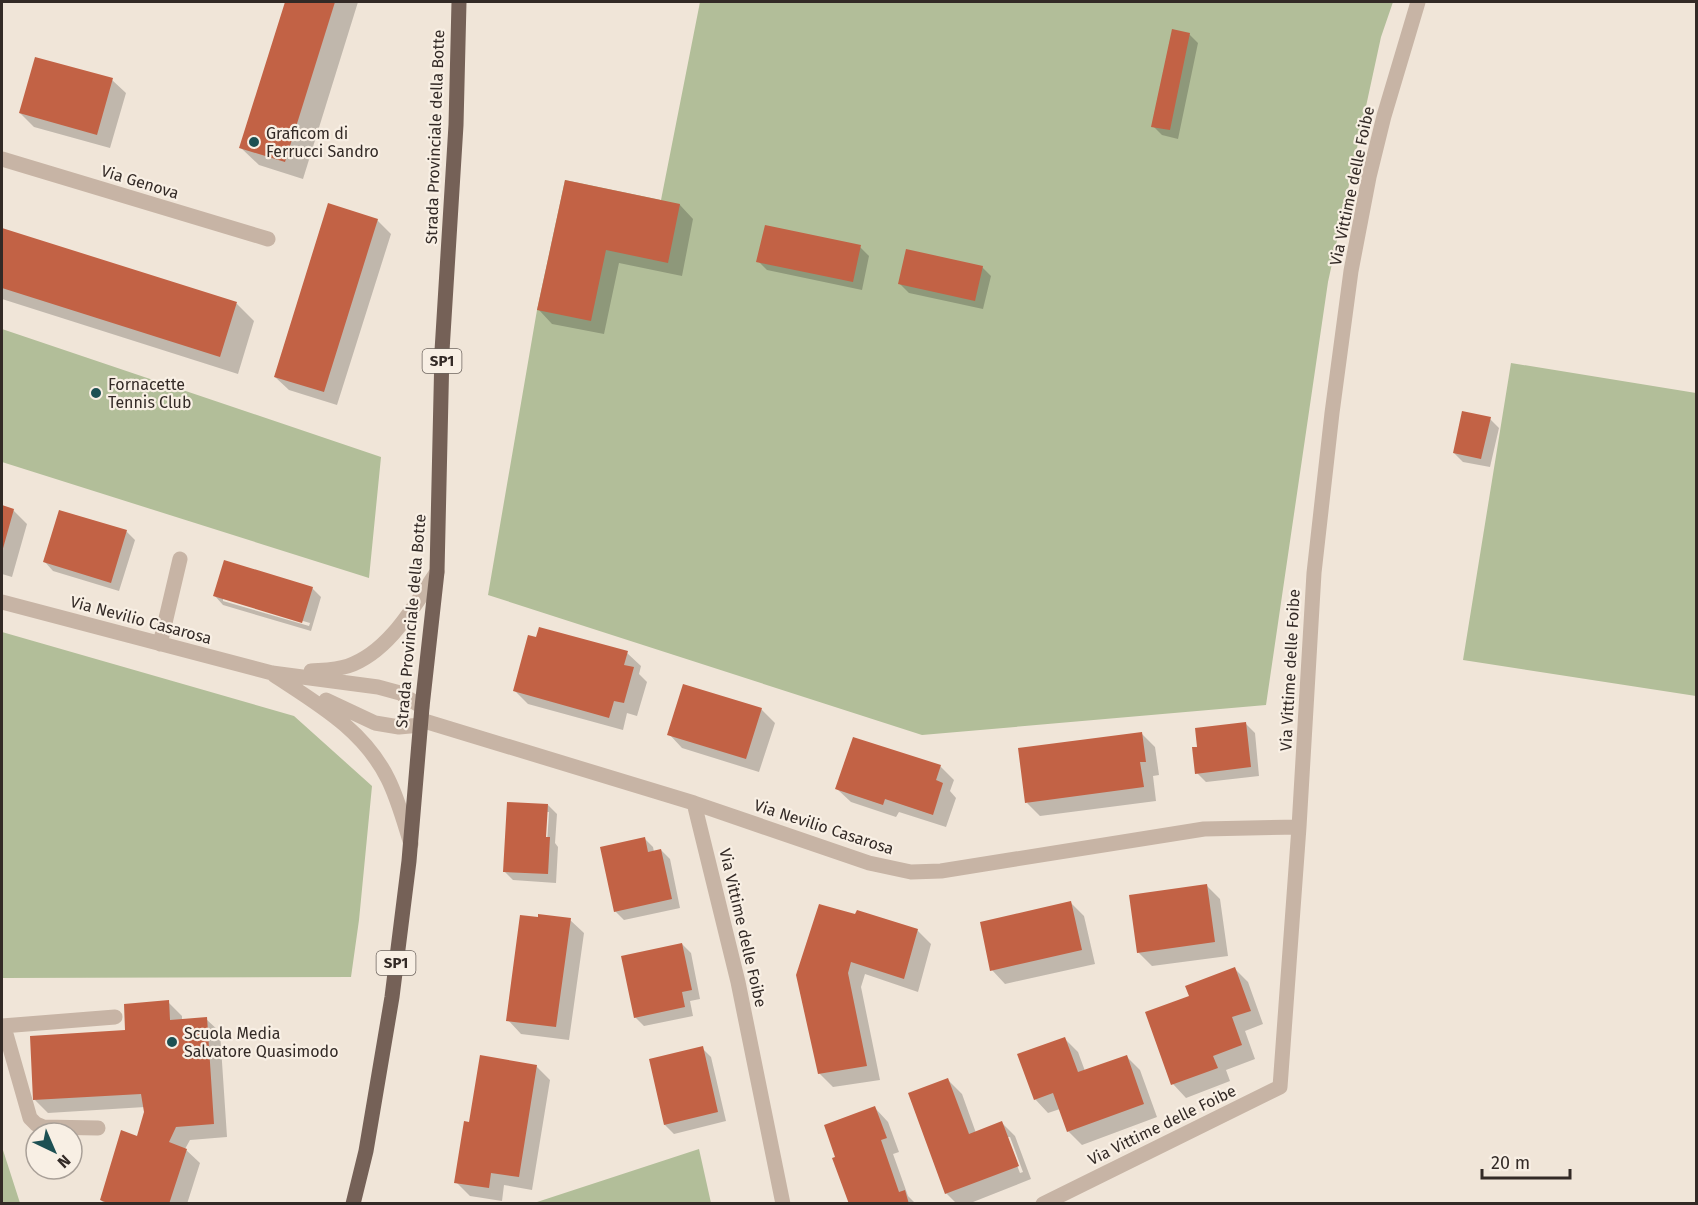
<svg xmlns="http://www.w3.org/2000/svg" width="1698" height="1205" viewBox="0 0 1698 1205" font-family="'Fira Sans',sans-serif">
<style>
.green{fill:#b2be99}
.shadow{fill:#0003;fill-rule:evenodd}
.building{fill:#c26245}
.lines{fill:none;stroke-linecap:round;stroke-linejoin:round}
.minor{stroke:#c7b4a5;stroke-width:15}
.major{stroke:#756157;stroke-width:15}
.poi-dot{fill:#1d5053;stroke:#f8efe4;stroke-width:2}
.labels{text-anchor:middle;dominant-baseline:central;stroke-width:4.5;stroke-linejoin:round;paint-order:stroke}
.shield{fill:#f8efe4;stroke:#6e655f;stroke-width:1.5}
.shield-label{font-size:15px;font-weight:bold;fill:#332a26}
.poi-label{font-size:16px;fill:#332a26;stroke:#f8efe4;text-anchor:start}
.street-label{font-size:16px;fill:#332a26;stroke:#f8efe4}
</style>
<rect width="100%" height="100%" fill="#f0e5d8"/>
<path class="green" d="M700 2H1393L1381 37 1328 282 1266 705 922 735 488 595 537 310 565 180 661 200Z
M2 329 381 457 369 578 2 462Z
M1511 363 1696 393V696L1463 660Z
M2 632 294 716 372 786 359 920 351 977 2 978Z
M2 1147 20 1203H2Z
M699 1149 711 1203H534Z"/>
<path class="shadow" d="M286 2H358L303 179 259 165 241 148Z
M1189 34 1198 43 1178 139 1162 135 1153 126Z
M112 80 126 93 110 148 34 127 20 113Z
M566 182 680 205 693 219 682 276 619 263 604 334 552 324 539 310Z
M377 220 391 234 337 405 289 390 275 377Z
M2 230 237 304 254 321 238 374 2 299Z
M860 247 869 256 862 290 767 270 758 261Z
M982 267 991 276 983 309 909 293 900 284Z
M1490 419 1499 428 1490 467 1463 462 1454 453Z
M2 507 13 510 27 524 12 577 2 574Z
M126 531 135 540 119 591 53 571 45 562Z
M312 588 321 597 311 631 223 605 215 596ZM223 598 310 623 309 626 223 601Z
M627 653 641 666 639 674 647 682 637 716 627 713 623 730 528 704 514 690Z
M761 709 775 723 759 772 682 748 669 734Z
M1246 724 1255 733 1259 776 1206 782 1197 773Z
M1142 734 1155 747 1159 775 1153 776 1156 801 1040 816 1027 803Z
M940 766 954 780 950 791 956 798 946 827 899 812 896 817 851 802 837 789Z
M548 805 557 814 555 843 558 847 556 883 513 880 504 871ZM546 812H549L547 844H544Z
M644 838 653 847 654 852 661 850 670 859 680 908 624 920 615 911Z
M1207 886 1220 899 1228 956 1152 966 1138 952Z
M1071 903 1084 916 1095 964 1005 984 992 970Z
M570 920 584 933 569 1040 521 1034 508 1020Z
M917 930 931 944 918 992 865 974 861 987 880 1080 833 1087 819 1073 798 975Z
M682 944 691 953 700 999 690 1001 693 1016 644 1026 635 1017Z
M1235 969 1248 982 1263 1024 1245 1031 1255 1059 1226 1070 1230 1081 1186 1098 1173 1084 1191 997Z
M168 1002 182 1016V1020L206 1019 220 1032 227 1137 190 1140 185 1149 200 1163 187 1204H105L101 1200 138 1138 146 1112 145 1107 48 1113 35 1100Z
M1065 1039 1078 1052 1085 1071 1126 1056 1140 1070 1157 1117 1082 1145 1068 1131 1060 1109 1048 1113 1035 1099Z
M702 1048 711 1057 726 1121 674 1134 665 1125 651 1060Z
M536 1066 550 1080 532 1190 504 1185 502 1201 470 1196 456 1182 470 1123Z
M948 1080 962 1094 976 1133 1002 1123 1015 1136 1031 1179 968 1204H957L946 1193ZM1006 1137H1010L1023 1172 1020 1173Z
M875 1108 888 1122 899 1152 893 1154 908 1196 916 1204H850Z"/>
<path class="building" d="M285 2H335L285 162 239 148Z
M1172 29 1190 33 1170 130 1151 127Z
M35 57 113 78 97 135 19 113Z
M565 180 680 204 668 263 606 250 591 321 537 310Z
M328 203 378 219 324 392 274 377Z
M765 225 861 245 853 282 756 262Z
M2 228 237 302 220 357 2 288Z
M906 249 983 266 975 301 898 284Z
M1462 411 1491 417 1481 459 1453 453Z
M2 505 14 509 2 552Z
M59 510 127 530 111 583 43 562Z
M224 560 313 587 302 623 213 596Z
M539 627 628 651 624 665 634 667 624 703 614 701 609 718 513 691 528 635 536 637Z
M683 684 762 708 746 759 667 735Z
M1246 722 1251 767 1195 774 1192 747H1197L1195 728Z
M1142 732 1146 762H1140L1144 787 1025 803 1018 748Z
M853 737 941 765 936 780 943 783 933 815 885 799 883 805 835 789Z
M507 802 548 804 546 837H550L548 874 503 872Z
M645 837 648 852 661 849 672 899 614 912 600 847Z
M1207 884 1215 942 1137 953 1129 895Z
M1071 901 1082 950 990 971 980 922Z
M819 904 855 914 857 910 918 929 904 979 851 962 848 973 867 1066 818 1074 796 975Z
M538 914 571 918 556 1027 506 1021 520 915 538 917Z
M682 943 692 990 682 992 685 1007 634 1018 621 956Z
M1235 967 1251 1011 1232 1017 1242 1045 1213 1056 1218 1068 1171 1085 1145 1012 1189 996 1185 986Z
M169 1000 170 1020 207 1017 214 1124 176 1127 169 1142 187 1149 169 1204H110L100 1200 121 1130 137 1136 144 1112 141 1094 33 1100 30 1036 125 1030 124 1004Z
M1065 1037 1078 1072 1127 1055 1144 1104 1067 1132 1053 1093 1034 1100 1017 1054Z
M703 1046 718 1112 664 1125 649 1059Z
M480 1055 537 1065 519 1177 491 1173 489 1188 454 1183 464 1121 469 1122Z
M948 1078 969 1134 1002 1121 1019 1166 945 1194 908 1093Z
M875 1106 887 1138 881 1140 899 1192 905 1190 909 1204H849L832 1158 835 1157 824 1125Z"/>
<g class="lines">
<path class="minor" d="M2 159 268 239
M2 602 272 673 378 687 400 693 422 707
M160 644 180 559
M311 671C323 670 336 670 348 666 389 652 414 606 437 572
M274 675C318 704 364 730 388 779 398 799 404 822 411 844
M326 700 375 723 399 727 421 725
M421 720 694 803 869 863 911 872 941 871 1204 829 1299 827
M694 803 738 982 783 1204
M2 1026 115 1017
M4 1027 30 1118 36 1124 43 1127 98 1128
M1043 1204 1280 1087 1299 827 1314 573 1332 413 1351 271 1369 177 1384 116 1418 2"/>
<path class="major" d="M353 1204 366 1151 392 997 409 861 422 707 437 572 442 351 456 125 459 2"/>
</g>
<g class="poi-dot">
<circle cx="254" cy="142" r="6"/>
<circle cx="96" cy="393" r="6"/>
<circle cx="172" cy="1042" r="6"/>
</g>
<g class="labels">
<g class="shield">
<rect x="422.5" y="349" width="39" height="24" rx="4.5"/>
<rect x="376.5" y="951" width="39" height="24" rx="4.5"/>
</g>
<g class="shield-label">
<text x="442" y="361">SP1</text>
<text x="396" y="963">SP1</text>
</g>
<g class="poi-label">
<text x="266" y="133">Graficom di<tspan x="266" dy="18">Ferrucci Sandro</tspan></text>
<text x="108" y="384">Fornacette<tspan x="108" dy="18">Tennis Club</tspan></text>
<text x="184" y="1033">Scuola Media<tspan x="184" dy="18">Salvatore Quasimodo</tspan></text>
</g>
<g class="street-label">
<text transform="translate(435 137) rotate(-88)">Strada Provinciale della Botte</text>
<text transform="translate(140 182) rotate(17)">Via Genova</text>
<text transform="translate(1352 186) rotate(-78)">Via Vittime delle Foibe</text>
<text transform="translate(141 620) rotate(15)">Via Nevilio Casarosa</text>
<text transform="translate(411 621) rotate(-85)">Strada Provinciale della Botte</text>
<text transform="translate(1290 670) rotate(-87)">Via Vittime delle Foibe</text>
<text transform="translate(824 827) rotate(18)">Via Nevilio Casarosa</text>
<text transform="translate(743 928) rotate(77)">Via Vittime delle Foibe</text>
<text transform="translate(1162 1125) rotate(-26)">Via Vittime delle Foibe</text>
</g>
</g>
<rect width="1698" height="1205" fill="none" stroke="#332a26" stroke-width="6"/>
<g transform="translate(54 1151) rotate(136)"><circle r="28" fill="#f8efe4" stroke="#a9a098" stroke-width="1.5"/>
<path d="M0-4.5L10 22L0 15L-10 22Z" fill="#1d5053"/>
<text y="-9" font-size="16" font-weight="bold" text-anchor="middle" fill="#332a26">N</text>
</g>
<path d="M1482 1169v9h88v-9" fill="none" stroke="#332a26" stroke-width="3"/>
<text x="1491" y="1169" font-size="18" fill="#332a26" stroke="#f8efe4" stroke-width="4.5" paint-order="stroke">20 m</text>
</svg>
